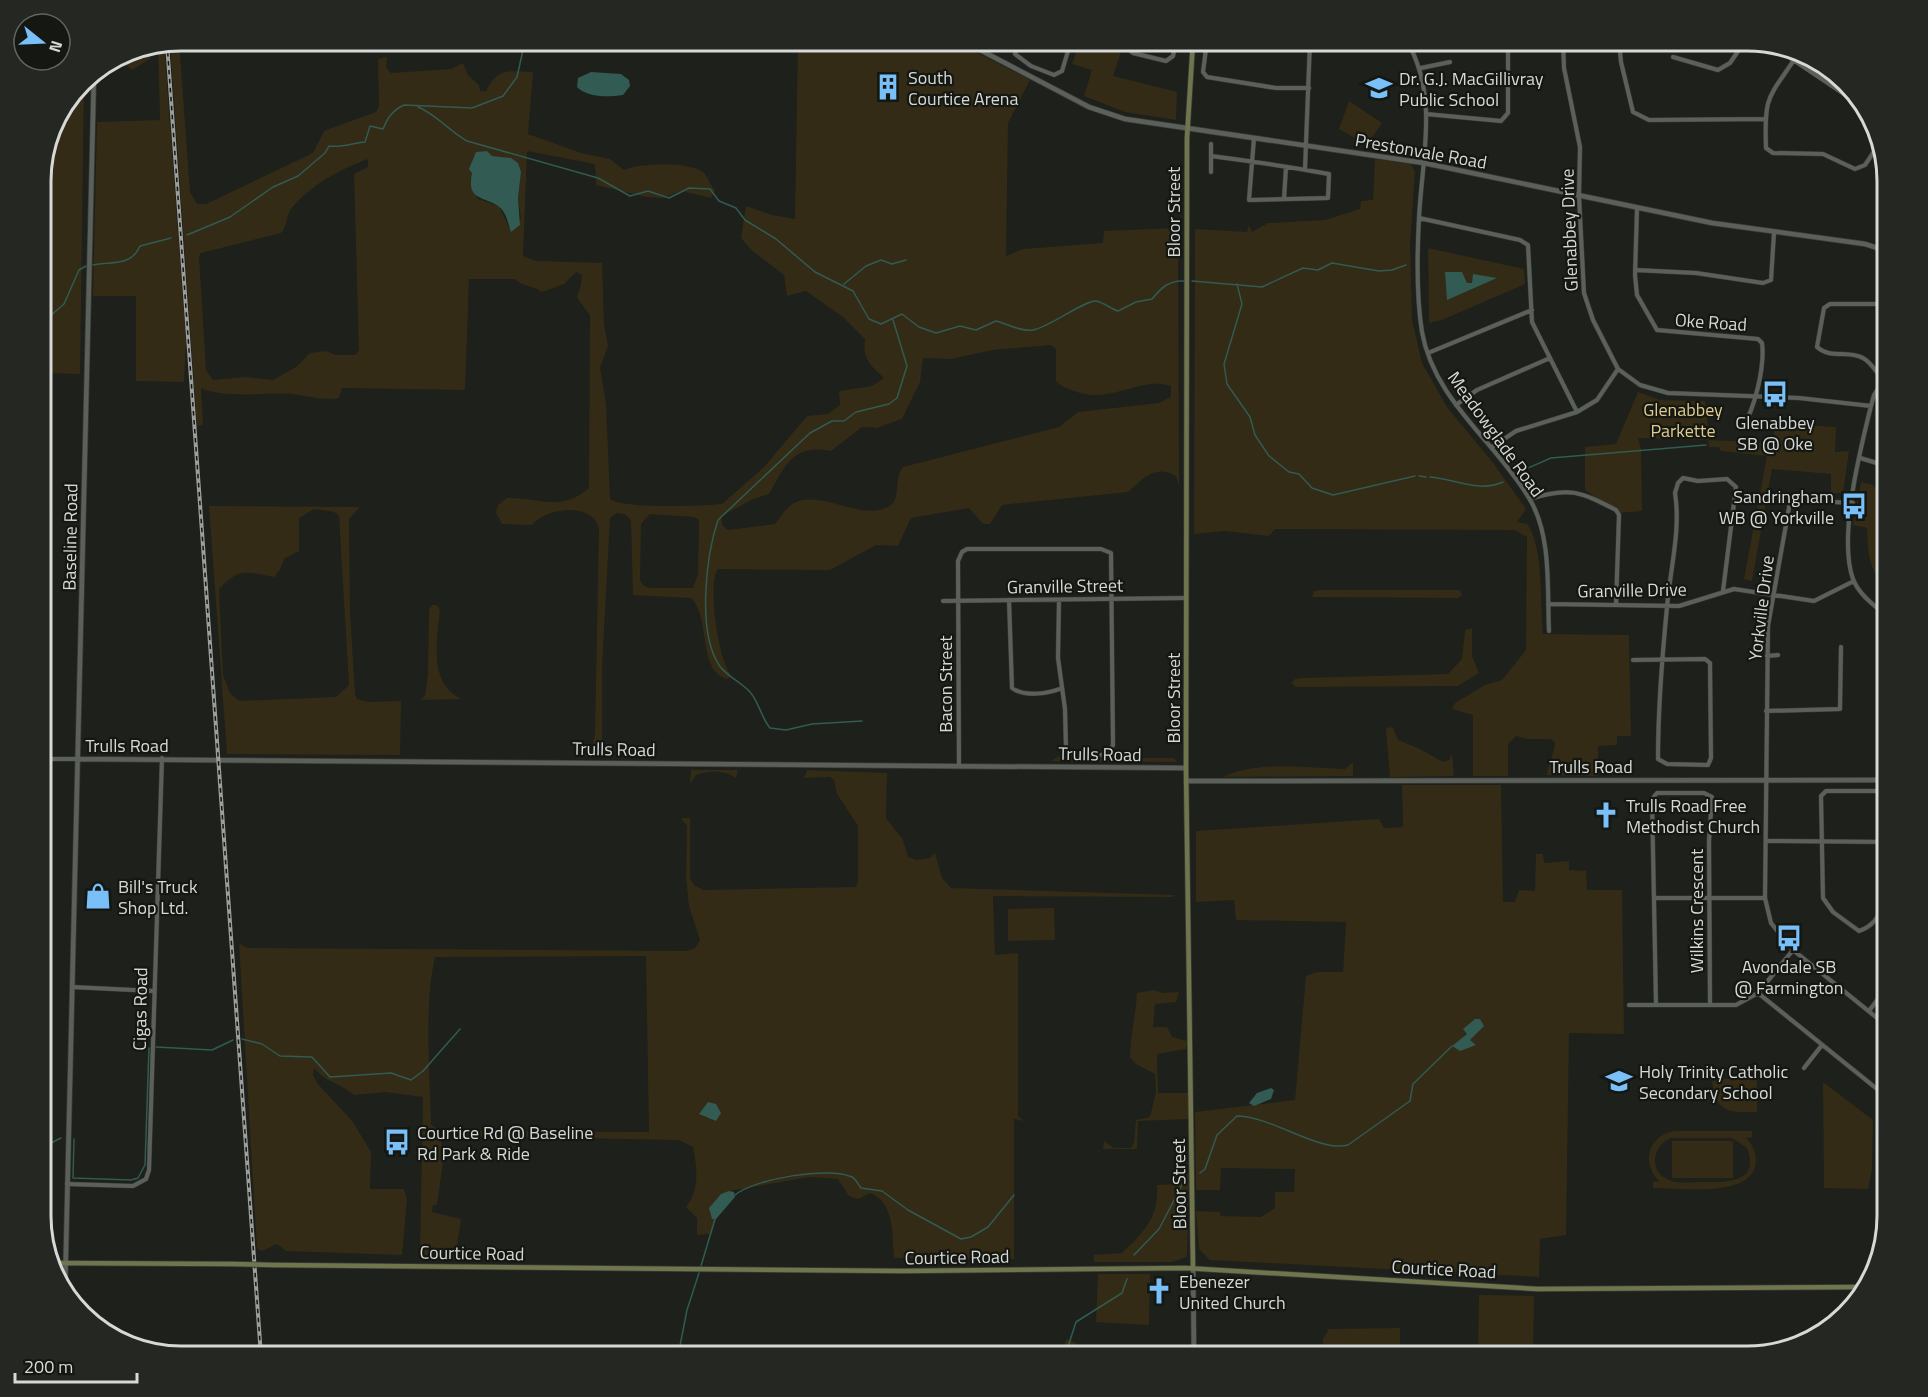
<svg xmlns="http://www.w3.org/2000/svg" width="1928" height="1397" viewBox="0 0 1928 1397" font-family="'Titillium Web',sans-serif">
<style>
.green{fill:#332b15;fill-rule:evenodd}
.water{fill:#315b53}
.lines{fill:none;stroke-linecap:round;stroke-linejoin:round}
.stream{stroke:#315b53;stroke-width:1.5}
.minor-casing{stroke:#393c38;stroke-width:5}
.tertiary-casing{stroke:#393c38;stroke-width:6}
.secondary-casing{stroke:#393c38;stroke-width:6}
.minor{stroke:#5c605a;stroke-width:4}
.tertiary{stroke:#5c605a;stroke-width:4.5}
.secondary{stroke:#70754e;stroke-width:4.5}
.rail-casing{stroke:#9c9e9b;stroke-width:4}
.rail{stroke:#141712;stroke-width:1.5;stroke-dasharray:4.5;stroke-linecap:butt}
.secondary-bridge-casing{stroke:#393c38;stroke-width:6;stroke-linecap:butt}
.secondary-bridge{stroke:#70754e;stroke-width:4.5}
.labels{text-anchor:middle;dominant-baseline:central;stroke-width:4.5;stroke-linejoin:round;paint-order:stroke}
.poi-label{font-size:18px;fill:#d7d9d6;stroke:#141712;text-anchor:start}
.street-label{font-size:18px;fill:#d7d9d6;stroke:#141712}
.park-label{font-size:18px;fill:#e0cc91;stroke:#141712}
.rim{fill:none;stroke:#d7d9d6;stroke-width:3}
</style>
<rect width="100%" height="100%" fill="#1d201b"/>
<path class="green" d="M179 41 190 192 197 204H206L313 153 324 131 376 112 379 106 378 59 387 57 386 67 391 73 451 69 463 63 468 75 479 85 480 91H486C499 66 508 72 533 72L528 134 581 153 610 159 624 170C640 163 690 161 704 173 708 177 710 185 715 190L711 198 681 191 662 198 646 197 596 185 595 164 527 151 523 256 536 261 602 263 604 324 608 346 600 368 606 404 610 499C623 509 702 506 722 504L764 467 807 416 828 414 840 405 839 391 872 386 884 378C871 366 862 359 865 339L843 317 806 291 787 296 784 275 751 250 741 238 746 206 772 215 795 219 798 41H954L1030 80 1008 123 1006 256 1023 249 1103 243 1104 231 1178 228 1179 487 1176 476C1155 464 1143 479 1128 492L1002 505 990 524H983L969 508 911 518 898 546 876 545 830 570 718 569C707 582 718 660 731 675L728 679C697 673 711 616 691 598L633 595 631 520 625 514 617 513 610 518 602 668V747L606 755 612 757 583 756 592 749 595 734 599 528C592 502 547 507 532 525L502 524 496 513 498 505 507 498C539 497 560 513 589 488L590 315C569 287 580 304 582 275L576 272 564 284 542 292C533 285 523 287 515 279H469L465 390 342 388 339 398C323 401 309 396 293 394 266 392 225 399 201 388L203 425 197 426 170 43ZM368 159V167L354 174 359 350 355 355H336L326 351 310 353 296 367 273 380 245 377 213 380 206 370 199 256 201 253 281 233C288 226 285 216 292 208 312 184 339 170 368 159ZM472 173H521L518 198 521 218 511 231 499 206 478 199 470 181ZM1051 345 1056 349V381C1062 388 1069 389 1077 392 1112 404 1140 376 1171 386V397L1159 403 1078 412 1059 427 903 467C893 481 901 497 891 505 864 524 823 489 794 503 786 507 780 518 775 524L728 530 722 525V516L753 499 769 494C785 466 793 443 831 451L862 427 877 428 902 419 920 382 923 358 951 359 993 350ZM650 514 694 517 699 520 698 574 693 588H650L644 586 640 580 641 524Z
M1080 41 1118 47 1120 55 1113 76 1177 92 1176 120 1125 112 1084 96 1092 70 1072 64Z
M164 44 186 341 184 382 136 381V296H93L97 122 160 120 158 45Z
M154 46 150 59 132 70 125 64 102 67 127 51Z
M84 81 80 374 41 373V205L55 119Z
M1349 101 1382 123 1367 145 1339 129Z
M1375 159 1411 164 1415 172 1410 243 1412 320 1422 363 1447 407 1494 464 1526 509 1517 522 1527 524C1544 545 1540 607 1543 634L1629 635 1631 736H1617V745L1598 746V776L1547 775C1548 763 1554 755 1555 743L1551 739H1528L1516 736 1508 744V776H1473V715L1452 709 1455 703 1485 685 1502 680 1526 650 1527 537 1514 530 1275 529 1269 536 1225 531 1194 534 1195 229 1247 232 1249 225 1252 232 1268 223 1325 220 1360 209 1361 201 1373 200Z
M1428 248 1524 269 1525 284 1442 320 1429 323Z
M1638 392 1660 400 1705 401 1709 440 1773 443 1775 423 1836 427 1835 452 1849 451 1843 493H1831V474L1772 469 1752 581 1744 579 1767 456 1721 451 1719 447H1709L1708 440 1638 438 1641 449 1642 511 1619 513 1585 490V447L1616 444Z
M1861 482 1873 485 1887 503V587C1868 572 1868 551 1867 528L1853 525Z
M209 506 360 507 349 519 350 612 355 694 357 699 368 702 401 701 400 755 227 754ZM314 509 334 512 339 516 349 685 336 697 239 701 230 693 223 675 219 589C239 567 247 572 274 577L280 570 284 559 299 551V518Z
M1320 590H1460L1462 595 1458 598 1312 597 1314 591Z
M432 605H437L440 610C437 641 428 684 462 699L420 700 425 696 428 674 429 610Z
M1472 628V656L1479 673 1458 686 1296 687 1291 683 1295 679 1302 678 1448 674 1462 659 1465 630Z
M1389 727 1393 728 1398 740 1418 748 1443 762 1449 760 1452 754 1454 776 1390 777 1386 729Z
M1064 753 1078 758H1174L1177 762 1051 761Z
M1353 762V776L1223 777C1257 760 1307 768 1345 769Z
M691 770H738L736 778C723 770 710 770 696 775L690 784Z
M807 770 887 773 886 818 903 840 908 857 916 860 930 858 935 853 942 878 951 888 1176 895 1172 897 993 896 995 955 1018 953V1116L1024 1121 1014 1119V1259L894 1258C892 1234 895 1203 870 1193L858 1199 849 1196 838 1179 810 1177 729 1191 712 1219H716L711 1234 697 1235V1218L686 1207C700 1190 697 1167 693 1147L679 1140 466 1136 467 1131 649 1132 646 956 435 957C424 1003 430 1076 431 1125L438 1129 444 1155 437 1205H433L432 1212 461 1219 455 1260 427 1258 420 1253 423 1097 385 1092 354 1095C339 1082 326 1083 314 1068L313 1075 317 1083 353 1122 371 1152 370 1189H404L407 1200 402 1255 286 1251 277 1244 262 1251 257 1249 239 943 247 948 687 951 695 948 700 940 689 906 686 878 687 826 681 818H690V879L695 886 704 890 856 887 858 881V826L837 794 834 780 830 777 804 778Z
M1402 785H1501L1503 902H1515L1519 890 1535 891 1536 854H1543L1544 863 1569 861V870L1586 871 1587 890H1622L1624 1034 1569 1033 1566 1235 1540 1239 1539 1277 1210 1260 1199 1249 1196 1211 1220 1212V1216L1261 1217 1275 1208V1192H1294L1295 1169 1221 1168 1220 1190H1196L1195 1112 1295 1100 1306 976 1317 972H1343L1346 922 1236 920 1234 900 1196 902V831L1379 819 1384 828 1403 827Z
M1054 908 1055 940 1008 941V909Z
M1154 990 1163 993 1179 992 1176 1002 1155 1004 1153 1027H1167L1172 1037 1187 1041 1186 1049 1157 1054 1158 1093H1188V1119L1138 1121 1137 1149H1103L1104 1141 1114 1148H1131L1134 1143 1136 1120 1150 1117 1156 1091 1155 1074 1136 1064 1130 1057C1130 1036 1136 1015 1137 993Z
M1755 1075 1757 1077V1112C1729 1113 1716 1113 1712 1081Z
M1823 1082 1873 1120 1872 1169 1868 1189 1824 1188Z
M1752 1131V1137L1746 1138C1754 1146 1758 1156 1755 1167 1746 1198 1679 1188 1653 1188V1182L1659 1181C1641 1163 1648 1136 1674 1131ZM1671 1138H1732L1747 1148C1761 1184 1724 1182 1701 1182 1691 1182 1678 1184 1669 1180 1647 1171 1653 1145 1671 1138Z
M1672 1141H1733V1178H1672Z
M1189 1173 1187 1257 1172 1262H1094V1255L1122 1253C1145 1231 1159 1217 1157 1185L1174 1184Z
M1098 1274H1150L1149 1325 1096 1322Z
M1479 1295 1534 1296 1533 1356H1478Z
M1400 1328V1356H1322L1323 1339 1329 1329Z
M1067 1339 1076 1343 1077 1356H1058Z"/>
<path class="water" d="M591 72 621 74 629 80 630 86 623 95C608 97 588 98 577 87L578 78Z
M487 151 492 156 511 158 518 163 521 172 518 198 520 225 511 232C508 223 506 211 498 206 484 196 466 201 472 173L469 169 476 152Z
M1445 272H1462L1467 283H1472L1473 274 1497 278 1447 300Z
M1475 1019H1480L1484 1026 1470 1040 1476 1045 1460 1051 1452 1046 1467 1034 1463 1029Z
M1271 1088 1274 1090 1271 1099 1254 1106 1249 1103 1257 1093Z
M708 1102 716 1104 721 1113 716 1121 699 1114Z
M729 1191 734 1192 735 1197 716 1219H712L709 1208 721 1194Z"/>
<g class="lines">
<path class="stream" d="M418 107C436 114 449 131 467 141L598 178 630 196 648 191 669 198 689 188 710 189 719 201 736 208 745 220 776 239 815 272 853 291 869 319 881 324 902 314 919 327 936 333 960 326 976 330 996 321C1007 324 1021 332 1033 330 1048 328 1085 300 1096 301 1103 302 1111 309 1118 311L1136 302 1152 299C1161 288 1169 280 1184 281
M187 235 230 217 273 187 298 176 325 153 329 146C342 148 352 143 365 142L370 126 383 129C388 117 392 111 404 105L472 108 503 96 517 77 525 41
M93 265C112 261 131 267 140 246L171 238
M1192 281 1262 287 1303 268 1318 270 1332 263 1379 271 1392 270 1406 265
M844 284 866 266 881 260 892 264 906 260
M1237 284 1242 304 1224 364 1227 384 1250 417 1255 435 1269 456 1289 472 1299 474 1312 488 1333 495 1415 476
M41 324 64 304 79 270 86 266
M1521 471 1551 458 1706 445
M1419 476 1426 477
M1430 477C1455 479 1479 493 1503 482
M862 721 812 724 786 730 770 728C761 717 759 702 750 692 741 682 726 676 719 665 697 631 706 556 718 520L810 433 832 421H844L856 412 889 404 897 398 907 366 893 320
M242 1039 262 1044 280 1056 312 1057 330 1077 391 1073 411 1080 423 1071 460 1029
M156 1047 212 1050 233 1040
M74 1139 73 1178 131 1180 138 1178 145 1165 149 1048
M41 1160 51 1143 61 1138
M1200 1173 1205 1169 1217 1135 1237 1116C1271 1116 1320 1153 1348 1145L1410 1101 1413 1084 1452 1046
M735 1195C754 1179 829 1166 852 1177 856 1179 858 1184 861 1188L882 1191 908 1210 961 1239 971 1237 988 1227 1014 1195
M1134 1255 1159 1229 1183 1183
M701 1266 715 1219
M678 1356 687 1310 699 1273
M1065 1356 1076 1322 1122 1293 1127 1279"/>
<g class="minor-casing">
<path id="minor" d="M1018 41 1015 54 1031 66 1054 75 1062 71 1071 41
M1126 41V47L1133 53 1166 61 1173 56 1176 41
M1207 41 1203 72 1207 77 1276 88H1309
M1407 41C1439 97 1422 157 1419 218 1417 255 1416 295 1422 332 1434 400 1495 441 1529 498 1552 535 1547 590 1549 631
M1563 41 1564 68 1580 147 1579 196 1584 293 1593 320 1618 369 1640 385 1668 393 1799 398 1871 406
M1619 41 1621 62 1633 112 1649 120 1765 119
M1780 51 1865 108
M1673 57 1718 70 1730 63 1745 41
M1796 57C1768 99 1764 95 1766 148L1773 153 1823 154 1855 169 1865 165 1879 144
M1421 68 1450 62
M1426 114 1501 121 1508 113V41
M1211 144V172
M1211 156C1250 161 1290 167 1329 174L1328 198 1249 200 1254 138
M1305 169 1310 41
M1284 199 1286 167
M1637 209 1635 275 1637 295 1657 330 1758 339 1762 343C1765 366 1755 409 1742 428
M1419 218 1520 240 1528 245 1532 322 1577 412
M1635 270 1696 273 1763 283 1771 280 1774 233
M1428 353 1532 310
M1887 376 1874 395 1871 406C1860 450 1838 538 1853 579 1859 595 1875 606 1887 616
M1883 380C1877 373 1871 362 1863 358 1848 350 1830 359 1817 347L1824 308 1830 304H1887
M1456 405 1477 390 1550 358
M1492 447 1516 431 1577 412 1597 400 1618 369
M1860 458 1887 466
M1530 499C1569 486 1581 492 1616 510L1619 515 1616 605
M1853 503 1795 500 1790 502 1768 626 1765 898 1771 923 1793 950 1887 1026
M1009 600 1012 688C1024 697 1048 694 1062 688
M943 601 1186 598
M1548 604 1679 606 1734 589 1814 601 1854 581
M1767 656 1778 655
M1633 660 1705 659 1710 663 1711 758 1708 765 1667 764 1658 759C1658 708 1662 658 1667 607 1670 570 1681 530 1675 493L1678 483 1683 478 1698 481 1727 479 1736 487 1723 591
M1766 711 1840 709 1841 647
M41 759H78
M959 766 958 561 962 552 967 549H1101L1111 553 1113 745 1110 751C1101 758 1074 758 1066 749L1065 709 1058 658 1059 600
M1766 841 1887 842
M1883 842C1884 871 1895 919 1859 931L1833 912 1823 898 1821 796 1826 791H1887
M1654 898H1765
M72 987 154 991
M1758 993 1887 1097
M1656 1004 1652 799 1657 793H1704L1712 797 1709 841 1710 1005
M1629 1005H1736L1758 993 1793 950
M1869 1011 1887 987
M1804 1068 1822 1045
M67 1184 133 1186 146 1179 149 1170 162 758"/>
</g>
<g class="tertiary-casing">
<path id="tertiary" d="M963 41 1089 107 1125 119 1424 163 1712 223 1865 244 1887 251
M78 759 1186 768
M1186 781 1887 780
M1193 1268 1194 1356
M65 1291 94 72"/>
</g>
<g class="secondary-casing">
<path id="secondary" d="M1193 41 1187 138 1186 768 1193 1268
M51 1263 232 1264
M274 1265 903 1271 1185 1268 1538 1289 1864 1287"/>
</g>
<use href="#minor" class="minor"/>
<use href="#tertiary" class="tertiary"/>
<use href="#secondary" class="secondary"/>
<g class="rail-casing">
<path id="rail" d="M167 43 261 1356"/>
</g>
<use href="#rail" class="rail"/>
<g class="secondary-bridge-casing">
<path id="secondary-bridge" d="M232 1264 274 1265"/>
</g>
<use href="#secondary-bridge" class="secondary-bridge"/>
</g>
<defs>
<g id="building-bare" transform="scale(2.07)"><path d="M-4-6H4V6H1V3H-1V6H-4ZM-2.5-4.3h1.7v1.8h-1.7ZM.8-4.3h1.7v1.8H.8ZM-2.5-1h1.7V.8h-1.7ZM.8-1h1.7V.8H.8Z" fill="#79bff8" stroke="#141712" stroke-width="2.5" paint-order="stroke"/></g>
<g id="school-bare" transform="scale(2.07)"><path d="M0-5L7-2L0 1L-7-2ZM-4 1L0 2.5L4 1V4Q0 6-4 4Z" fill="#79bff8" stroke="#141712" stroke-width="2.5" paint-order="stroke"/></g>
<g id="bus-bare" transform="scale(2.07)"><path d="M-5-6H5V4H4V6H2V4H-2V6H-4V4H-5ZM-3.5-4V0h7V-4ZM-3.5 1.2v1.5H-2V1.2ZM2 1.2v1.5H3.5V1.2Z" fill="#79bff8" stroke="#141712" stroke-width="2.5" paint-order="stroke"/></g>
<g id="church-bare" transform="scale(2.07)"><path d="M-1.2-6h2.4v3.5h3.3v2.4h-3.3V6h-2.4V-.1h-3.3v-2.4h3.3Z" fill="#79bff8" stroke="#141712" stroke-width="2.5" paint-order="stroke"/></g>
<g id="shop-bare" transform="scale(2.07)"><path d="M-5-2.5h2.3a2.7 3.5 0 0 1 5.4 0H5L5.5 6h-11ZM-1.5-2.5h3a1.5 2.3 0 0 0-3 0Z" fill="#79bff8" stroke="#141712" stroke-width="2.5" paint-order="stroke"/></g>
</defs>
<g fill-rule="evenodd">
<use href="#building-bare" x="888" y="87"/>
<use href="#school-bare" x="1379" y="88"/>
<use href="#bus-bare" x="1775" y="394"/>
<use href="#bus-bare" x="1854" y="506"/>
<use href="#church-bare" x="1606" y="815"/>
<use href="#shop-bare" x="98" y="896"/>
<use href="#bus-bare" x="1789" y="938"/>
<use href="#school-bare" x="1619" y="1081"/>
<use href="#bus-bare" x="397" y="1142"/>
<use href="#church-bare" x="1159" y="1291"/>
</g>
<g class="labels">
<g class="poi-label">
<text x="908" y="77">South<tspan x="908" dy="21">Courtice Arena</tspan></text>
<text x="1399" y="78">Dr. G.J. MacGillivray<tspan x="1399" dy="21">Public School</tspan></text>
<text x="1775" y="422" text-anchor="middle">Glenabbey<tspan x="1775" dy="21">SB @ Oke</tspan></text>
<text x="1834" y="496" text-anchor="end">Sandringham<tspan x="1834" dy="21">WB @ Yorkville</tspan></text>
<text x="1626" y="805">Trulls Road Free<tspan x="1626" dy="21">Methodist Church</tspan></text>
<text x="118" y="886">Bill's Truck<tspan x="118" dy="21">Shop Ltd.</tspan></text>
<text x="1789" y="966" text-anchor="middle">Avondale SB<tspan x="1789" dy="21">@ Farmington</tspan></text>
<text x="1639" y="1071">Holy Trinity Catholic<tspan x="1639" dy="21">Secondary School</tspan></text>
<text x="417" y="1132">Courtice Rd @ Baseline<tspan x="417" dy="21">Rd Park &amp; Ride</tspan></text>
<text x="1179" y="1281">Ebenezer<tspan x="1179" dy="21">United Church</tspan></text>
</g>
<g class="street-label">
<text transform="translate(1421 151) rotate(10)">Prestonvale Road</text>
<text transform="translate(1173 212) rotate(-90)">Bloor Street</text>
<text transform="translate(1569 230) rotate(-92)">Glenabbey Drive</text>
<text transform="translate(1711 322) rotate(4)">Oke Road</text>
<text transform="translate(1496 434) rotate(54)">Meadowglade Road</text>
<text transform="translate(70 537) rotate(-89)">Baseline Road</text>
<text transform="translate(1065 586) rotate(-1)">Granville Street</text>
<text transform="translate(1632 590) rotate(-1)">Granville Drive</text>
<text transform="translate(1761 608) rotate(-83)">Yorkville Drive</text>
<text transform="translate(945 684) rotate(-90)">Bacon Street</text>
<text transform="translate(1173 698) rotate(-90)">Bloor Street</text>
<text x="127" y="745">Trulls Road</text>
<text transform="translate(614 749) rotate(1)">Trulls Road</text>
<text transform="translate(1100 754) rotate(1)">Trulls Road</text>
<text x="1591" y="766">Trulls Road</text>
<text transform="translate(1696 911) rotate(-90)">Wilkins Crescent</text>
<text transform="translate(140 1009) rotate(-89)">Cigas Road</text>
<text transform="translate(1179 1184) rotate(-91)">Bloor Street</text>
<text transform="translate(472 1253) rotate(1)">Courtice Road</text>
<text transform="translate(957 1257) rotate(-1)">Courtice Road</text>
<text transform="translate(1444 1269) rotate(3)">Courtice Road</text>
</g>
<g class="park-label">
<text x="1683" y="409">Glenabbey<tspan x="1683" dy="21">Parkette</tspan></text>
</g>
</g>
<path d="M0 0H1928V1397H0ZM181 51H1747A130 130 0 0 1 1877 181V1216A130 130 0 0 1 1747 1346H181A130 130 0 0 1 51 1216V181A130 130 0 0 1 181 51Z" fill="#242722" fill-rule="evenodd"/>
<path class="rim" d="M181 51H1747A130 130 0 0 1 1877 181V1216A130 130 0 0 1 1747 1346H181A130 130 0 0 1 51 1216V181A130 130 0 0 1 181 51Z"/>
<g transform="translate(42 42) rotate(108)"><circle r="28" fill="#141712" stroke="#626560" stroke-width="1.5"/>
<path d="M0-4.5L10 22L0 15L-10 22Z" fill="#79bff8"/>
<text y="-9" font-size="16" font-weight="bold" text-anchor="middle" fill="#d7d9d6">N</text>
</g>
<path d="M15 1373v9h122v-9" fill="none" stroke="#d7d9d6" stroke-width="3"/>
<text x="24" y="1373" font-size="18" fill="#d7d9d6" stroke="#141712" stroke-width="4.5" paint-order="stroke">200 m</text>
</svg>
